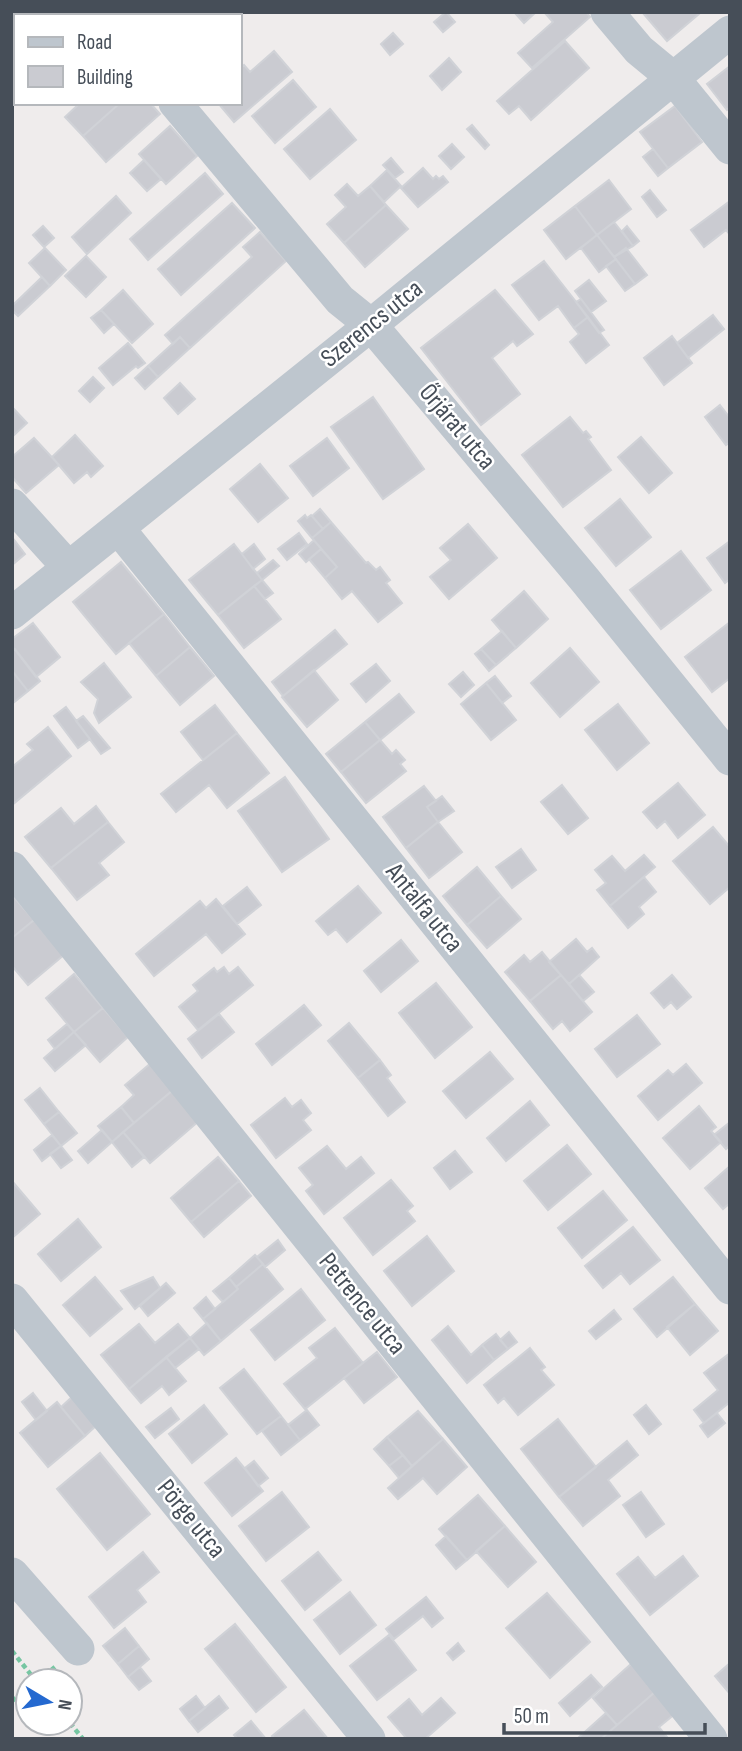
<svg xmlns="http://www.w3.org/2000/svg" width="742" height="1751" viewBox="0 0 742 1751" font-family="'Sofia Sans Condensed',sans-serif">
<style>
.building{fill:#cacbd1;stroke:#d0d2d7;stroke-width:2}
.lines{fill:none;stroke-linecap:round;stroke-linejoin:round}
.path{stroke:#76c6a2;stroke-width:4.5;stroke-dasharray:5 3.5;stroke-linecap:butt}
.minor{stroke:#bec6ce;stroke-width:33}
.labels{text-anchor:middle;dominant-baseline:central;stroke-width:5;stroke-linejoin:round;paint-order:stroke}
.street-label{font-size:26px;fill:#464e58;stroke:#fff}
</style>
<rect width="100%" height="100%" fill="#efecec"/>
<path class="building" d="M25 12H66L69 16H21Z
M120 12H173L169 16H123Z
M446 12 455 22 443 32 434 22Z
M514 12H536L524 23Z
M544 12H586L590 17 532 68 518 53 553 22Z
M642 12H698L699 14 667 41Z
M393 33 403 44 390 55 381 44Z
M16 34V71L12 74V37Z
M565 41 589 68 531 120 519 106 509 114 497 101Z
M274 51 292 72 234 122 218 103H240V69L244 65 250 72Z
M449 58 461 72 442 90 430 76Z
M730 66V107L727 110 707 84Z
M293 80 316 107 275 143 252 116Z
M80 103H120L83 136 65 117Z
M120 103H150L160 114 106 162 83 136Z
M675 106 702 142 668 168 640 132Z
M330 109 356 140 310 179 284 149Z
M472 125 489 145 485 149 467 129Z
M170 126 197 156 166 184 139 154Z
M452 144 464 157 451 169 439 156Z
M653 149 668 168 658 176 643 157Z
M391 158 403 172 395 178 383 165Z
M144 160 161 179 147 191 130 173Z
M423 168 433 179 436 176 439 179 443 176 448 182 418 207 401 188Z
M387 170 401 186 384 202 370 186Z
M205 173 223 194 148 260 130 239Z
M609 180 631 209 597 235 575 206Z
M347 184 358 196 370 186 386 205 344 243 327 224 346 207 335 195Z
M650 190 666 210 657 217 642 197Z
M116 196 131 213 87 254 72 237Z
M730 201V235L726 230 704 247 691 230Z
M232 203 255 228 181 295 158 269Z
M386 205 408 229 365 267 344 243Z
M575 206 597 235 566 259 544 230Z
M614 222 633 246 614 257 597 235Z
M43 226 54 238 44 247 33 235Z
M627 226 639 241 633 246 622 231Z
M260 232 286 261 190 348 180 337 173 344 165 335 252 257 243 247Z
M597 235 616 259 599 272 581 248Z
M45 248 66 270 50 286 29 263Z
M626 248 647 275 635 284 614 257Z
M86 256 106 277 86 297 65 276Z
M616 259 635 284 625 291 606 266Z
M544 261 588 317 574 328 558 306 539 320 512 285Z
M42 277 50 286 18 316 12 310V306Z
M589 280 606 301 591 312 575 291Z
M123 290 153 324 132 343 101 310Z
M495 290 533 334 517 346 513 341 492 358 520 394 481 425 421 348Z
M581 299 604 330 599 333 576 302Z
M101 310 114 324 104 333 91 318Z
M713 315 724 329 688 358 677 343Z
M588 317 609 345 586 363 570 342 579 334 574 328Z
M672 336 692 363 664 385 644 358Z
M180 337 190 348 158 377 148 366Z
M128 343 145 363 138 368 136 366 113 385 99 368Z
M148 366 158 377 145 389 135 378Z
M93 377 104 388 90 402 79 391Z
M180 383 195 399 178 414 164 398Z
M373 397 424 469 383 499 331 427Z
M720 405 730 418V442L726 445 705 417Z
M12 407 27 423 12 437Z
M570 417 583 433 586 431 591 437 588 439 611 470 563 507 522 455Z
M75 435 103 466 91 477 87 472 74 483 52 457Z
M641 437 672 473 649 493 618 457Z
M34 438 59 465 26 493 12 477V457Z
M327 438 349 468 313 496 290 466Z
M260 464 288 498 258 522 230 489Z
M620 499 651 537 616 566 585 528Z
M320 509 331 522 323 529 312 516Z
M305 515 307 518 311 515 323 529 312 538 298 521Z
M331 522 366 563 368 562 376 570 380 567 390 580 386 583 402 603 378 622 352 591 342 599 325 578 337 567 312 538Z
M468 524 497 558 449 599 430 577 451 560 440 548Z
M299 533 307 544 287 560 278 549Z
M12 537 25 554 12 565Z
M314 540 321 549 306 562 299 554Z
M730 541V579L725 583 707 558Z
M234 544 262 580 218 615 189 580Z
M254 544 265 559 253 569 242 554Z
M321 549 337 567 325 578 309 559Z
M681 551 711 590 661 629 630 590Z
M273 560 279 566 262 580 257 573Z
M121 562 164 614 116 654 73 602Z
M262 580 273 593 265 599 254 586Z
M254 586 281 619 244 648 218 615Z
M524 591 548 619 516 648 492 620Z
M164 614 190 647 156 676 129 643Z
M730 622V678L712 692 685 657Z
M33 623 60 657 36 677 12 646V639Z
M335 630 347 644 283 696 272 682Z
M502 631 516 648 496 665 481 649Z
M190 647 214 676 180 705 156 676Z
M570 648 599 682 560 717 531 683Z
M15 649 40 681 28 691 12 671V651Z
M481 649 496 665 489 671 475 654Z
M104 663 131 697 99 723 94 713 98 699 81 682Z
M376 664 390 681 366 702 351 684Z
M314 670 338 700 307 727 282 697Z
M463 672 474 685 461 697 449 684Z
M14 673 28 691 12 704V675Z
M495 676 511 696 502 703 486 683Z
M486 683 516 720 491 740 461 704Z
M399 694 414 712 380 740 365 722Z
M618 704 649 743 617 770 585 730Z
M215 705 237 733 203 760 181 732Z
M66 707 90 739 78 748 54 716Z
M83 716 110 748 101 754 76 721Z
M365 722 380 740 341 772 326 754Z
M48 727 71 756 12 805V767L33 750 27 744Z
M237 733 269 773 227 808 209 785 176 812 161 794Z
M380 740 392 754 396 750 405 760 400 764 406 771 366 803 341 772Z
M285 777 329 839 282 872 238 811Z
M678 783 705 815 678 838 665 821 657 828 643 812Z
M562 785 588 818 568 834 541 802Z
M424 786 436 801 427 807 438 822 406 848 383 817Z
M442 796 454 811 438 822 427 807Z
M96 806 108 822 51 868 25 837 61 808 74 824Z
M108 822 124 842 99 863 109 875 77 900 51 868Z
M438 822 462 852 429 878 406 848Z
M713 827 730 847V887L710 904 673 861Z
M521 849 536 870 512 888 496 867Z
M644 855 655 867 610 906 597 890 606 883 595 870 612 856 625 871Z
M477 867 501 896 467 925 443 896Z
M644 877 656 892 639 907 644 914 628 928 610 906Z
M358 886 381 913 347 942 336 929 328 935 316 921Z
M247 887 261 905 237 924 223 906Z
M12 895 34 920 12 938Z
M501 896 521 919 487 948 467 925Z
M216 899 245 934 222 953 206 934 154 976 136 954 200 901 206 908Z
M34 920 64 955 28 985 12 966V938Z
M576 939 587 952 592 948 599 957 569 984 549 962Z
M401 940 418 961 381 992 364 971Z
M542 952 561 975 530 1001 505 972 524 955 530 962Z
M224 967 229 974 238 967 253 985 198 1030 179 1007 198 991 193 985 214 968 217 972Z
M74 974 103 1008 74 1032 46 998Z
M561 975 592 1012 570 1031 562 1021 553 1029 530 1001Z
M579 975 594 992 583 1001 569 984Z
M672 975 691 997 677 1009 671 1002 664 1008 651 993Z
M436 983 472 1027 435 1058 399 1013Z
M304 1005 321 1025 272 1065 256 1044Z
M103 1008 128 1037 100 1062 74 1032Z
M219 1014 234 1032 202 1058 188 1039Z
M637 1015 660 1044 617 1077 595 1049Z
M349 1023 380 1060 358 1078 328 1041Z
M67 1024 74 1032 55 1049 48 1040Z
M74 1032 86 1045 55 1071 44 1058Z
M490 1052 513 1079 466 1118 443 1091Z
M380 1060 391 1075 387 1078 405 1102 388 1116 358 1078Z
M151 1063 173 1090 134 1123 121 1107 134 1095 125 1085Z
M686 1064 702 1083 658 1120 638 1096 668 1070 673 1075Z
M40 1088 59 1112 44 1124 25 1100Z
M173 1090 199 1121 150 1163 123 1132Z
M285 1098 292 1107 301 1100 311 1113 303 1120 311 1130 276 1158 251 1125Z
M530 1101 549 1125 506 1161 487 1138Z
M699 1106 716 1127 711 1131 721 1142 690 1169 663 1138Z
M121 1107 134 1123 112 1142 98 1126Z
M59 1112 77 1133 61 1146 44 1124Z
M730 1122V1145L726 1149 714 1135Z
M102 1130 112 1142 88 1163 78 1151Z
M123 1132 144 1157 132 1167 112 1142Z
M52 1135 61 1146 42 1161 34 1150Z
M567 1145 591 1174 548 1210 524 1181Z
M61 1146 72 1160 61 1168 50 1154Z
M327 1146 346 1169 361 1157 374 1173 324 1214 306 1191 313 1185 299 1168Z
M455 1151 472 1172 450 1189 434 1168Z
M218 1157 239 1181 191 1222 171 1198Z
M730 1166V1203L723 1209 705 1188Z
M391 1180 413 1206 407 1211 415 1221 373 1255 344 1218Z
M12 1181 40 1214 12 1238Z
M239 1181 251 1196 204 1237 191 1222Z
M603 1191 627 1220 582 1258 558 1228Z
M78 1219 101 1247 61 1281 38 1254Z
M633 1227 660 1260 630 1284 621 1273 603 1288 585 1266Z
M427 1236 454 1271 412 1306 384 1271Z
M278 1240 285 1250 265 1267 257 1257Z
M255 1255 263 1264 236 1287 229 1278Z
M263 1264 283 1289 221 1341 203 1319 238 1289 236 1287Z
M95 1277 122 1309 90 1336 63 1305Z
M153 1277 160 1288 135 1309 121 1291Z
M673 1277 695 1304 657 1337 634 1309Z
M229 1278 238 1289 223 1302 213 1291Z
M166 1283 175 1293 148 1316 140 1306Z
M301 1289 325 1320 275 1360 251 1330Z
M206 1297 215 1309 203 1319 194 1308Z
M695 1304 718 1331 690 1355 667 1327Z
M614 1310 621 1319 596 1339 589 1331Z
M207 1323 221 1341 204 1355 190 1338Z
M139 1324 155 1343 178 1324 190 1338 129 1389 101 1355Z
M448 1326 471 1355 482 1345 494 1360 467 1383 432 1340Z
M335 1328 363 1363 305 1409 284 1384 317 1358 309 1348Z
M509 1332 517 1342 508 1349 500 1340Z
M496 1334 508 1349 494 1360 482 1345Z
M190 1338 199 1349 175 1368 166 1357Z
M530 1348 545 1367 541 1370 554 1385 518 1415 504 1398 498 1403 484 1385Z
M377 1352 397 1377 364 1403 344 1378Z
M730 1353V1402L704 1423 694 1410 718 1390 704 1373Z
M166 1357 186 1381 169 1395 162 1386 141 1403 129 1389Z
M244 1369 281 1416 257 1434 220 1388Z
M33 1393 47 1411 36 1420 22 1402Z
M73 1396 97 1425 85 1436 61 1407Z
M57 1402 85 1436 48 1467 20 1433Z
M204 1405 227 1434 192 1463 169 1434Z
M646 1405 661 1424 649 1434 634 1415Z
M171 1408 179 1419 155 1438 146 1427Z
M307 1410 319 1425 300 1440 288 1425Z
M418 1411 443 1439 412 1466 387 1437Z
M717 1413 725 1423 708 1437 700 1426Z
M281 1416 300 1440 281 1455 262 1431Z
M558 1419 596 1467 559 1497 521 1449Z
M387 1437 403 1455 389 1466 374 1449Z
M443 1439 467 1467 437 1494 423 1478 398 1499 388 1488Z
M627 1441 638 1455 608 1480 620 1496 583 1526 559 1497Z
M100 1453 150 1514 107 1550 57 1489Z
M403 1455 412 1466 399 1478 389 1466Z
M236 1458 263 1491 232 1516 205 1483Z
M254 1461 268 1478 258 1486 245 1468Z
M282 1492 309 1527 266 1561 239 1526Z
M641 1492 664 1524 646 1537 623 1505Z
M478 1495 505 1526 467 1560 439 1529Z
M505 1526 536 1562 508 1587 476 1551Z
M446 1536 467 1560 456 1569 436 1545Z
M143 1552 159 1572 137 1590 146 1602 114 1628 89 1597Z
M318 1552 341 1580 305 1610 282 1581Z
M683 1556 698 1576 650 1615 617 1574 638 1557 655 1578Z
M350 1592 376 1625 340 1654 314 1620Z
M547 1593 590 1642 550 1678 506 1628Z
M426 1597 443 1618 432 1627 423 1616 394 1639 386 1629Z
M235 1624 286 1687 256 1712 205 1649Z
M125 1628 139 1646 118 1664 103 1646Z
M389 1635 416 1670 377 1700 350 1666Z
M458 1643 464 1651 453 1660 447 1653Z
M139 1646 149 1659 128 1677 118 1664Z
M730 1663V1694L715 1676Z
M631 1664 655 1692 617 1725 593 1698Z
M140 1667 151 1681 139 1690 128 1677Z
M591 1675 602 1687 570 1716 559 1703Z
M655 1692 675 1714 659 1727 667 1737 665 1739H601Z
M196 1696 205 1708 189 1721 180 1709Z
M219 1696 228 1708 198 1732 189 1721Z
M441 1698 455 1713 425 1739H407L388 1717 409 1699 422 1715Z
M304 1710 328 1739H275L272 1736Z
M606 1713 617 1725 601 1739H577Z
M251 1721 266 1739H238L234 1735Z"/>
<g class="lines">
<path class="path" d="M12 1651 36 1681
M38 1681 56 1666
M12 1701 28 1689
M70 1723 83 1739"/>
<path class="minor" d="M99 12 102 16
M607 12 639 50 673 78 730 148
M175 103 340 300 371 325 585 580 730 759
M12 505 68 567
M118 528 730 1288
M12 613 371 325 730 32
M12 868 711 1739
M12 1300 369 1739
M12 1574 78 1649"/>
</g>
<g class="labels">
<g class="street-label">
<text transform="translate(372 324) rotate(-39)">Szerencs utca</text>
<text transform="translate(457 427) rotate(50)">Őrjárat utca</text>
<text transform="translate(424 908) rotate(51)">Antalfa utca</text>
<text transform="translate(362 1304) rotate(51)">Petrence utca</text>
<text transform="translate(191 1519) rotate(51)">Pörge utca</text>
</g>
</g>
<rect width="742" height="1751" fill="none" stroke="#464e58" stroke-width="28"/>
<rect x="14" y="14" width="228" height="91" fill="#ffffff" stroke="#b5b8bc" stroke-width="2"/>
<rect x="28" y="37" width="35" height="10" fill="#bec6ce" stroke="#b5b8bc" stroke-width="2"/>
<text x="77" y="49" font-size="21" fill="#464e58">Road</text>
<rect x="28" y="66" width="35" height="21" fill="#cacbd1" stroke="#b5b8bc" stroke-width="2"/>
<text x="77" y="84" font-size="21" fill="#464e58">Building</text>
<g transform="translate(49 1702) rotate(100)"><circle r="33" fill="#ffffff" stroke="#b5b8bc" stroke-width="2"/>
<path d="M0-5L12 26L0 18L-12 26Z" fill="#2469d0"/>
<text y="-10" font-size="19" font-weight="bold" text-anchor="middle" fill="#464e58">N</text>
</g>
<path d="M504 1723v10h201v-10" fill="none" stroke="#464e58" stroke-width="3.5"/>
<text x="514" y="1723" font-size="21" fill="#464e58" stroke="#ffffff" stroke-width="5" paint-order="stroke">50 m</text>
</svg>
